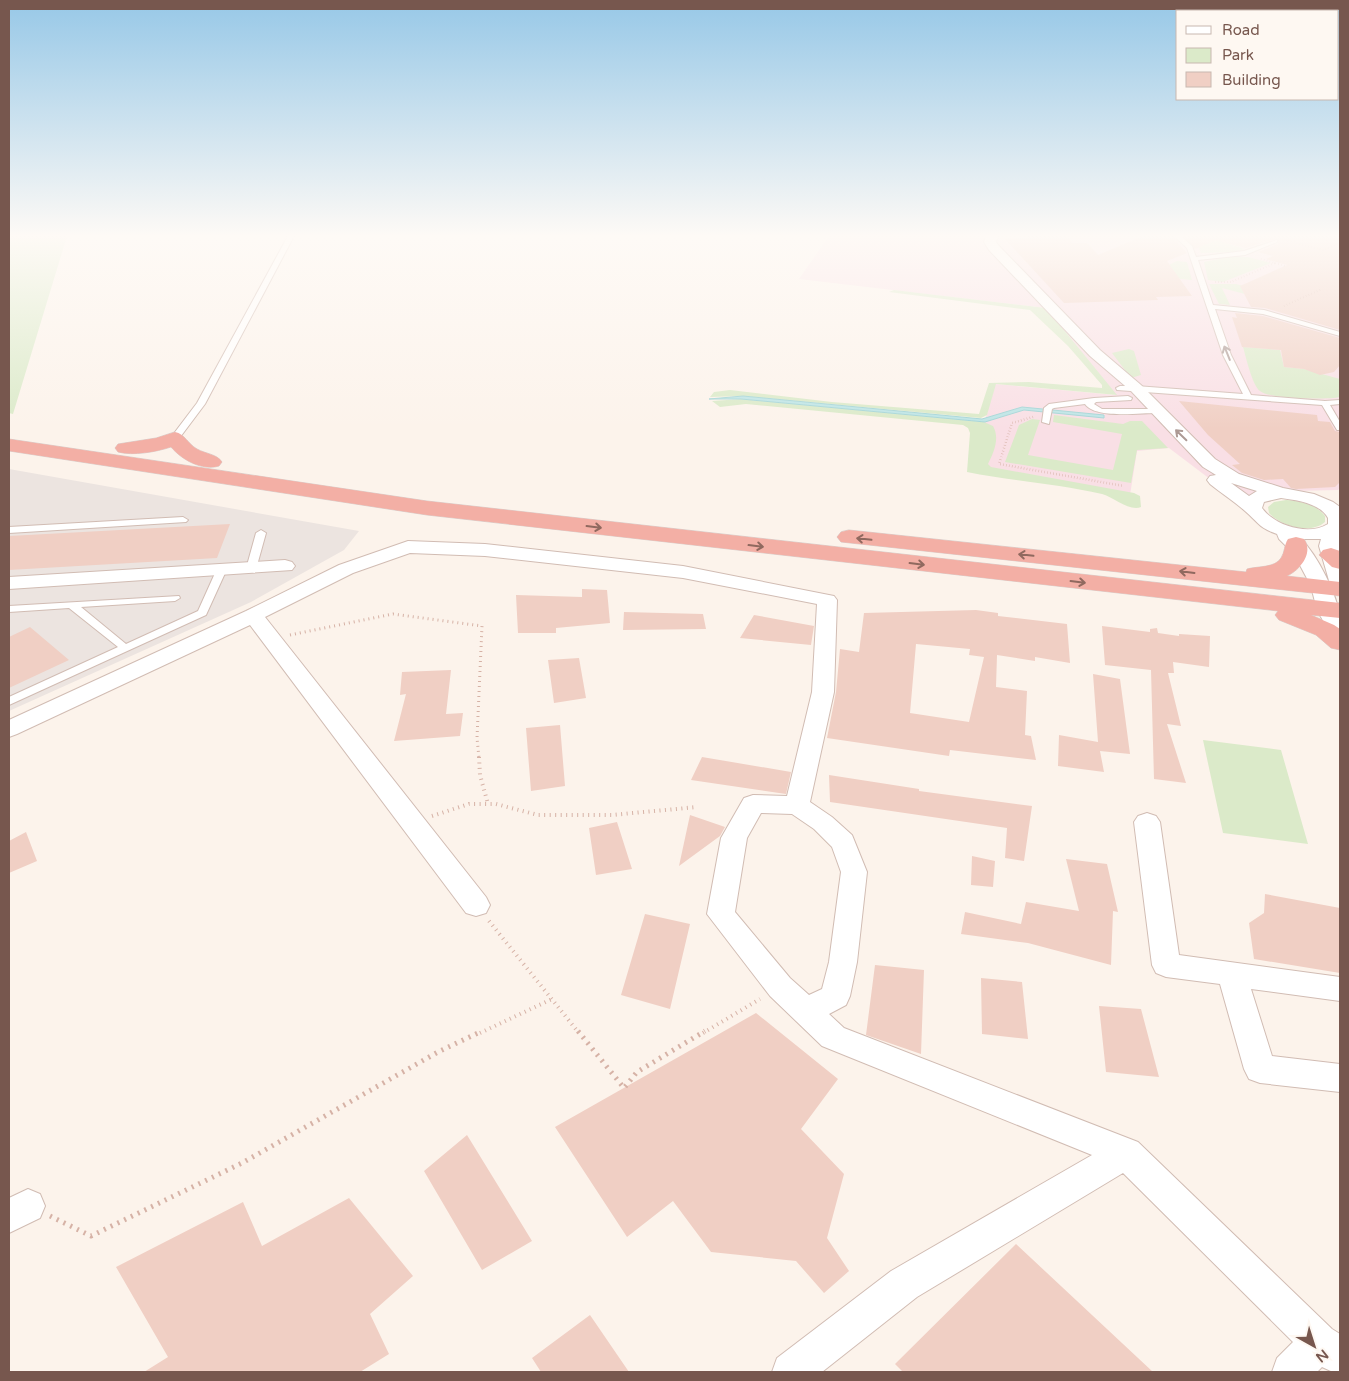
<svg xmlns="http://www.w3.org/2000/svg" width="1349" height="1381" viewBox="0 0 1349 1381" font-family="'Varela Round',sans-serif">
<style>
.industrial{fill:#ece4e0}
.medical{fill:#f9dfe5}
.green{fill:#dbeac9}
.water{fill:#bfe5e6;stroke:#a6d6d7}
.building{fill:#f0cfc4;fill-rule:evenodd}
.lines{fill:none;stroke-linecap:round;stroke-linejoin:round}
.lane-casing{stroke:#d1bcb3;stroke-width:2}
.street-casing{stroke:#d1bcb3;stroke-width:2}
.highway-casing{stroke:#d9d0cd;stroke-width:1}
.path-far4{stroke:#d6b2a6;stroke-width:2;stroke-dasharray:0.5 2.5;stroke-linecap:butt}
.path-far3{stroke:#d6b2a6;stroke-width:2.5;stroke-dasharray:0.5 2.5;stroke-linecap:butt}
.path-far2{stroke:#d6b2a6;stroke-width:3;stroke-dasharray:1 4;stroke-linecap:butt}
.path-far1{stroke:#d6b2a6;stroke-width:4;stroke-dasharray:1 4.5;stroke-linecap:butt}
.path{stroke:#d6b2a6;stroke-width:5;stroke-dasharray:2 5.5;stroke-linecap:butt}
.lane{fill:#fff;fill-rule:evenodd}
.street{fill:#fff;fill-rule:evenodd}
.highway{fill:#f3afa5;fill-rule:evenodd}
.oneway{stroke:#ad9a95}
.oneway2{stroke:#90695f}
</style>
<rect width="100%" height="100%" fill="#fcf3eb"/>
<path class="industrial" d="M9 469 359 531 344 550 251 602 9 711Z"/>
<path class="medical" d="M829 236H1340V488L1338 490 1294 491 1235 498 1169 448 1137 451 1130 495 971 472 995 384 1116 395 1046 308 799 279Z"/>
<path class="green" d="M9 236H67L13 414 9 413Z
M1206 236 1227 242 1226 243 1245 249 1235 252 1201 253 1198 244Z
M1228 257H1248L1271 263 1223 282 1208 280 1204 262Z
M1177 261 1187 262 1192 280 1170 278 1158 270Z
M1209 284H1236L1255 289 1245 294 1222 288 1230 305 1219 304Z
M894 290 1046 308 1117 395 996 384 987 415 981 418 742 396 710 397 714 392 730 390 832 402 979 414 989 383 1029 382 1102 388V385L1068 346 1030 310 889 292Z
M1243 347 1280 350 1284 367 1304 369 1340 379V397C1327 400 1269 399 1260 391 1252 385 1246 357 1243 347Z
M1129 349 1134 351 1141 375 1131 378 1112 353Z
M741 399 984 422 993 426C1000 438 994 452 988 464L991 467 1134 493 1140 496 1141 507C1130 512 1113 497 1102 494 1058 484 1012 481 967 472L970 433 968 428 963 425 746 404 720 407 712 401Z
M1054 415 1123 424 1130 421H1142L1168 448 1137 450 1131 483 1005 462 1019 425 1032 419 1040 420 1028 455 1113 470 1122 434 1053 422Z
M1286 500C1300 501 1316 504 1325 516V522C1310 535 1280 526 1269 513L1268 507 1274 502Z
M1203 740 1281 750 1308 844 1223 833Z"/>
<path class="water" d="M743 396 982 419 1022 407 1104 415V418L1024 410 985 422 741 399H709Z"/>
<path class="building" d="M1025 236H1067L1072 243H1087L1098 255 1143 236H1172L1187 253 1167 261 1192 296 1156 297 1158 300 1064 303 1005 239 1027 238Z
M1184 236H1340V330L1265 308 1251 307 1240 286 1287 265 1266 259 1273 256 1258 252 1278 244V238L1246 248 1218 241 1219 239 1195 249Z
M1235 313 1263 316 1340 338V365L1334 372 1320 375 1304 369 1284 367 1281 350 1242 347 1232 317 1237 318Z
M1179 401 1317 415 1318 421 1330 422 1335 431 1340 432V482L1335 487 1296 489 1291 488 1283 479 1264 480 1242 473 1232 465 1240 464 1208 435Z
M230 524 217 558 9 570V536Z
M582 589 607 590 610 623 556 628V633H518L516 595 582 597Z
M976 610 998 613V616L1067 624 1070 663 1035 657V661L997 655 996 687 1027 691 1025 735 1031 736 1036 760 950 750 949 756 827 738 836 692 840 649 859 652 864 613ZM916 644 970 649 969 655 984 657 969 722 910 713Z
M624 612 703 614 706 629 623 630Z
M754 615 814 626 811 645 740 638Z
M1102 626 1150 632V629L1157 628 1158 633 1179 636V634L1210 636 1209 667 1173 662 1174 673H1168L1181 726 1167 724 1186 783 1154 779 1151 670 1105 665Z
M30 627 69 660 9 688V637Z
M579 658 586 698 554 703 548 660Z
M451 670 446 714 463 713 460 736 394 741 406 694 400 695 402 672Z
M1093 674 1120 679 1130 754 1100 751 1104 772 1058 766 1059 735 1098 742Z
M560 725 565 786 531 791 526 728Z
M702 757 791 772 786 794 691 780Z
M829 775 919 789V791L1032 806 1024 861 1005 858 1007 828 830 802Z
M690 815 725 827 720 836 679 866Z
M617 822 632 869 596 875 589 828Z
M26 832 37 861 9 873V841Z
M972 856 995 861 993 887 971 885Z
M1066 859 1107 864 1118 912 1113 911 1111 965 1028 943 961 934 965 912 1021 924 1026 902 1079 911Z
M1265 894 1340 908V973L1254 959 1249 923 1264 913Z
M645 914 690 924 670 1009 621 995Z
M875 965 924 970 921 1054 866 1035Z
M981 978 1022 982 1028 1039 982 1034Z
M1099 1006 1141 1009 1159 1077 1106 1072Z
M756 1013 838 1079 801 1129 844 1174 827 1238 849 1271 824 1293 796 1261 711 1252 673 1201 627 1237 555 1127Z
M467 1135 532 1241 482 1270 424 1171Z
M349 1198 413 1276 370 1314 389 1354 360 1372H144L168 1357 116 1267 243 1202 262 1246Z
M1016 1244 1153 1372H903L895 1364Z
M590 1315 629 1372H541L532 1358Z"/>
<g class="lines">
<g class="lane-casing">
<path id="lane" d="M288 236H294L205 404 178 440H172V436L197 403Z
M1174 236H1181L1192 246 1196 257 1244 251 1277 240V242L1245 255 1198 260 1213 305 1264 310 1340 332V336L1263 314 1215 309 1231 355 1251 395 1325 401 1340 400V404L1330 405 1340 422V430H1337L1322 405 1117 390 1116 388 1120 386H1136L1243 394 1223 355 1187 248Z
M1128 396 1132 398 1131 400 1096 402 1094 404 1102 409H1157L1161 411 1157 413C1139 413 1095 419 1085 404L1054 408 1052 409 1049 424 1042 422 1044 408 1049 404 1094 398Z
M183 517 188 520 186 522 9 533V527Z
M261 530 266 533 256 569 254 571H248L246 569 256 533Z
M221 568 226 571 206 615 9 705V697L118 647 69 608 9 612V606L179 596 180 598 175 601 81 607 126 644 198 611 216 571Z"/>
</g>
<g class="street-casing">
<path id="street" d="M986 236H998L996 242 998 245 1100 350 1141 385 1215 459 1239 474 1283 488 1314 494 1333 502 1340 507 1339 546 1340 590 1333 588 1330 584 1319 546 1321 539H1301C1318 556 1336 593 1340 616 1342 624 1340 633 1340 640L1333 638 1317 610 1311 586 1294 554 1279 539 1277 534C1259 528 1258 522 1245 511 1234 501 1221 493 1210 484L1207 480 1210 476 1216 475 1203 467 1131 391 1090 356 989 250 984 242ZM1231 483 1257 491 1249 496ZM1281 498C1296 500 1320 503 1328 518V524C1309 536 1275 526 1262 508L1264 502Z
M408 541 485 544 683 566 834 596 837 600 834 692 810 802 832 817 852 835 867 872 857 962 850 996 846 1005 829 1014 844 1028 1138 1142 1332 1329 1340 1334V1372H1333L1322 1367 1317 1372H1272L1277 1358 1293 1342 1123 1173 917 1297 822 1372H772L777 1358 891 1271 1092 1155 822 1046 770 996 707 914 721 838 744 798 753 795 787 796 812 692 817 604 683 578 485 556 410 553 353 573 265 617 486 897 490 905 486 913 476 916 466 913 250 625 17 734 9 737V720L246 611 339 565ZM761 813 792 814 814 829 832 847 841 872 829 962 822 989 809 995 790 978 735 912 747 838Z
M285 560 292 562 295 566 292 570 9 589V577Z
M1147 813 1156 816 1160 822 1179 955 1340 977V1001L1251 989 1272 1056 1340 1064V1092L1260 1083 1249 1079 1244 1069 1220 984 1166 977 1156 973 1152 965 1134 822 1138 816Z
M28 1189 40 1194 45 1206 40 1218 9 1233V1198Z"/>
</g>
<g class="highway-casing">
<path id="highway" d="M175 432C185 434 188 444 197 449 206 454 217 454 222 462L219 466C202 471 182 460 171 447 156 452 133 456 118 452L115 448 118 444 156 438Z
M9 439 427 501 1340 603V618L1311 615 1334 625 1340 629V650L1331 648 1316 635 1279 620 1275 615 1278 611 427 515 9 451Z
M849 530 1246 572 1247 569C1258 566 1275 568 1281 558 1285 552 1284 545 1288 539L1296 537 1304 539C1314 553 1300 570 1287 576L1340 582V596L841 542 837 537 841 532Z
M1331 548 1340 551V569L1332 567 1319 555 1323 550Z"/>
</g>
<path class="path-far4" d="M1285 240 1323 250 1340 243
M1261 259 1285 266
M1215 282H1231L1275 263
M1284 306 1322 289"/>
<path class="path-far3" d="M1033 417 1012 423 999 464 1124 486"/>
<path class="path-far2" d="M290 635 393 614 482 626 477 738 479 758"/>
<path class="path-far1" d="M479 757 480 775 488 804
M432 816 469 804H496L538 815H612L697 807
M489 921 579 1033
M480 1033 552 999
M703 1033 760 999"/>
<path class="path" d="M578 1031 624 1088 637 1072 705 1031
M50 1216 91 1236 242 1163 438 1052 482 1031"/>
<use href="#lane" class="lane"/>
<use href="#street" class="street"/>
<use href="#highway" class="highway"/>
</g>
<defs><path id="oneway-shaft" d="M-6 0H5M1.5-3L5.5 0L1.5 3" fill="none" stroke-width="1.6" stroke-linecap="round" stroke-linejoin="round" transform="scale(1.25)"/></defs>
<g class="oneway">
<use href="#oneway-shaft" transform="translate(1227 353) rotate(-112)"/>
<use href="#oneway-shaft" transform="translate(1181 435) rotate(-136)"/>
</g>
<g class="oneway2">
<use href="#oneway-shaft" transform="translate(594 527) rotate(7)"/>
<use href="#oneway-shaft" transform="translate(864 539) rotate(-174)"/>
<use href="#oneway-shaft" transform="translate(756 546) rotate(7)"/>
<use href="#oneway-shaft" transform="translate(1026 555) rotate(-174)"/>
<use href="#oneway-shaft" transform="translate(917 564) rotate(7)"/>
<use href="#oneway-shaft" transform="translate(1187 572) rotate(-173)"/>
<use href="#oneway-shaft" transform="translate(1078 582) rotate(7)"/>
</g>
<linearGradient id="sky" x2="0" y2="1"><stop stop-color="#97c8e7"/><stop offset="0.55" stop-color="#fefaf6"/><stop offset="1" stop-color="#fefaf6" stop-opacity="0"/></linearGradient>
<rect width="1349" height="429" fill="url(#sky)"/>
<rect width="1349" height="1381" fill="none" stroke="#77574e" stroke-width="20"/>
<rect x="1176" y="10" width="162" height="90" fill="#fef8f2" stroke="#c8b8b0"/>
<rect x="1186" y="26" width="25" height="8" fill="#ffffff" stroke="#c8b8b0"/>
<text x="1222" y="35" font-size="15" fill="#77574e">Road</text>
<rect x="1186" y="48" width="25" height="15" fill="#dbeac9" stroke="#c8b8b0"/>
<text x="1222" y="60" font-size="15" fill="#77574e">Park</text>
<rect x="1186" y="72" width="25" height="15" fill="#f0cfc4" stroke="#c8b8b0"/>
<text x="1222" y="85" font-size="15" fill="#77574e">Building</text>
<g transform="translate(1314 1346) rotate(141)" stroke="#fef8f2" stroke-width="4" paint-order="stroke">
<path d="M0-4L9 19L0 12L-9 19Z" fill="#77574e"/>
<text y="-8" font-size="14" font-weight="bold" text-anchor="middle" fill="#77574e">N</text>
</g>
</svg>
